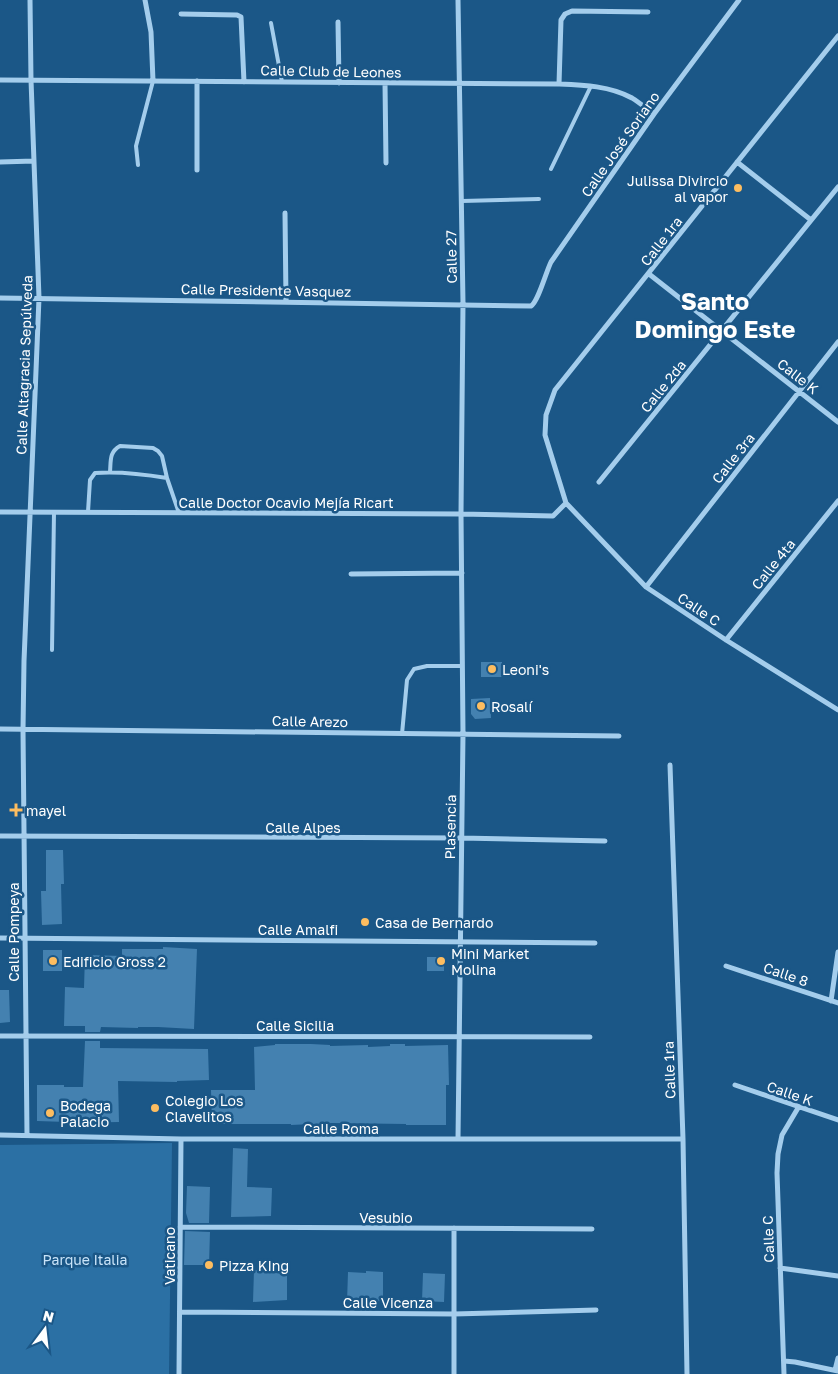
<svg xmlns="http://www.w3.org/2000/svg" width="838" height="1374" viewBox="0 0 838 1374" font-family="'Golos Text',sans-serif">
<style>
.green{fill:#2b70a4}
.building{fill:#4481b0}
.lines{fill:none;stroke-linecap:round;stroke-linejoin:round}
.lane{stroke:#a4cdec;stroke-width:4}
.street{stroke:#a4cdec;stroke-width:5}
.poi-dot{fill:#fdbd60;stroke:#1b5787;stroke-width:2}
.labels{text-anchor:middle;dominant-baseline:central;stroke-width:5;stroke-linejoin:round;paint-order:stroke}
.street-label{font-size:14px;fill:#fff;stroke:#1b5787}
.poi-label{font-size:14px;fill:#fff;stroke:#1b5787;text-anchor:start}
.park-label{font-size:14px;fill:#c9e4f9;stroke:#1b5787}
.town-label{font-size:24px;font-weight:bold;fill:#fff;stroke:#1b5787}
</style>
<rect width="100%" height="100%" fill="#1b5787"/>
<path class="green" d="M172 1143 169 1374H0V1145Z"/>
<path class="building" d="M481 662H502V677H481Z
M490 698 491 718 475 719 471 714V699Z
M46 850H63L64 884H61L62 924 42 925 41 891H46Z
M163 947 197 949 194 1029 158 1027H138V1028L101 1027 100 1032H85V1026H64L65 987 84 988 85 955 122 956V949H163Z
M43 950H62V971H43Z
M427 957H444V971H427Z
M0 990H9L10 1022 0 1023Z
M85 1041H100V1048L208 1049 209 1080 177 1081V1082L118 1081 119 1122 67 1123V1122L37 1121V1085H64V1087H83Z
M275 1044H311L330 1045V1046L368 1045V1047L390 1046V1044H405V1046L448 1045 449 1085H446V1125H406V1124L332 1123 291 1125V1124H212L211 1090H255L254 1047 275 1045Z
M233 1148 248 1149 247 1187 272 1188 271 1216 231 1217Z
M187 1186 210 1187 209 1223H189L186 1213Z
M185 1231 210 1232 209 1265H184Z
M254 1270 287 1271V1300L253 1302Z
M366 1271 383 1272V1301L347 1302 348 1272 366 1273Z
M423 1273 445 1274 444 1302 422 1301Z"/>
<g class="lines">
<path class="lane" d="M271 23 282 82
M138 165 136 146 153 81
M551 169 591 86
M462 201 539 199
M110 472C111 461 109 452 120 446L153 448 158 451 162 456 167 478
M88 512 90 480 95 473C120 471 143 474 167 478L179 513
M52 650 54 512
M402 734 407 680 414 669 427 666H462"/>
<path class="street" d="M145 0 151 32 153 81
M458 0 463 303 461 514 463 734 458 1139
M181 14 237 15 241 17 244 82
M338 22 339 83
M838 36 555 390 546 415 545 435 566 503 646 587 726 640 838 710
M0 80 559 84C584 85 610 86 632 98 640 103 647 109 654 114
M197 81V170
M385 83 386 163
M559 84 561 20 565 14 572 11 648 12
M0 162 34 161
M737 162 811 220
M285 213 286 301
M649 274 838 422
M0 298 531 306C538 302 546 272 551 262L654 114 739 0
M599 482 838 187
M0 512 461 514 553 516 566 503
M351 574 462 573
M646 587 838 342
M726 640 838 501
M0 729 619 736
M670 765 683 1139 687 1374
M0 836 461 838 605 841
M0 938 595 943
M726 966 838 1003
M831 1001 838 952
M0 1036 590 1037
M735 1085 838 1120
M0 1135 181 1139H683
M27 1135 23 730 24 661 39 298 31 80 30 0
M180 1227 592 1229
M454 1228V1374
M780 1268 838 1276
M180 1312 454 1314 596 1310
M784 1361 795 1362 838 1371
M835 1370 838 1358
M179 1374 181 1139
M784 1374 777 1173 778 1154 782 1135 798 1108"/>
</g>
<g class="poi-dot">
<circle cx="738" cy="188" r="5"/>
<circle cx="492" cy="669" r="5"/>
<circle cx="481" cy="706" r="5"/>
<path d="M13.5 802.5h5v5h5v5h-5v5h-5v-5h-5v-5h5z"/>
<circle cx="365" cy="922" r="5"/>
<circle cx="53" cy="961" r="5"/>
<circle cx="441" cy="961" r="5"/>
<circle cx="155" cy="1108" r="5"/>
<circle cx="50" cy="1113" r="5"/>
<circle cx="209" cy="1265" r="5"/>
</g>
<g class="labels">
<g class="street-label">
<text transform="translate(331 71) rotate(1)">Calle Club de Leones</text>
<text transform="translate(620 144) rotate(-55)">Calle José Soriano</text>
<text transform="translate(661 241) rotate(-52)">Calle 1ra</text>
<text transform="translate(451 257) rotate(-91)">Calle 27</text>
<text transform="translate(266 290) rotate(1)">Calle Presidente Vasquez</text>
<text transform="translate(24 365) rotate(-88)">Calle Altagracia Sepúlveda</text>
<text transform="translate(798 376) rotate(38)">Calle K</text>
<text transform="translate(663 386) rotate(-51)">Calle 2da</text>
<text transform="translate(733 458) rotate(-52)">Calle 3ra</text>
<text x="286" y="502">Calle Doctor Ocavio Mejía Ricart</text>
<text transform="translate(773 564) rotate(-51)">Calle 4ta</text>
<text transform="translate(699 609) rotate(34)">Calle C</text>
<text transform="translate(310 721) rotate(1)">Calle Arezo</text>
<text x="303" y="827">Calle Alpes</text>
<text transform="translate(450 827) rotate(-89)">Plasencia</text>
<text x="298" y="929">Calle Amalfi</text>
<text transform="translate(13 932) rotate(-90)">Calle Pompeya</text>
<text transform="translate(786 974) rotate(19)">Calle 8</text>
<text x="295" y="1025">Calle Sicilia</text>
<text transform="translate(669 1070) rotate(-92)">Calle 1ra</text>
<text transform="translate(790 1093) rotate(19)">Calle K</text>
<text x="341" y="1128">Calle Roma</text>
<text x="386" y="1217">Vesubio</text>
<text transform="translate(768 1239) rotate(-92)">Calle C</text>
<text transform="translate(169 1256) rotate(-90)">Vaticano</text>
<text x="388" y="1302">Calle Vicenza</text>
</g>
<g class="poi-label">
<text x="728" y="180" text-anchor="end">Julissa Divircio<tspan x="728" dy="16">al vapor</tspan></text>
<text x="502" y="669">Leoni's</text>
<text x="491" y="706">Rosalí</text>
<text x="26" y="810">mayel</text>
<text x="375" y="922">Casa de Bernardo</text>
<text x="451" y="953">Mini Market<tspan x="451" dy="16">Molina</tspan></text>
<text x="63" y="961">Edificio Gross 2</text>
<text x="165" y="1100">Colegio Los<tspan x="165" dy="16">Clavelitos</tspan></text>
<text x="60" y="1105">Bodega<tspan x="60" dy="16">Palacio</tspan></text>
<text x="219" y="1265">Pizza KIng</text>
</g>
<g class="park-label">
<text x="85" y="1259">Parque Italia</text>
</g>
<g class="town-label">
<text x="715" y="300">Santo<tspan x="715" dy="28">Domingo Este</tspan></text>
</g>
</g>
<g transform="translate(45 1329) rotate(15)" stroke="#1b5787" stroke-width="4" paint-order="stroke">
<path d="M0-4L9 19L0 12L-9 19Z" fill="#ffffff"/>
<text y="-8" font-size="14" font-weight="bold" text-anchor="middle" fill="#ffffff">N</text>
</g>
</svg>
